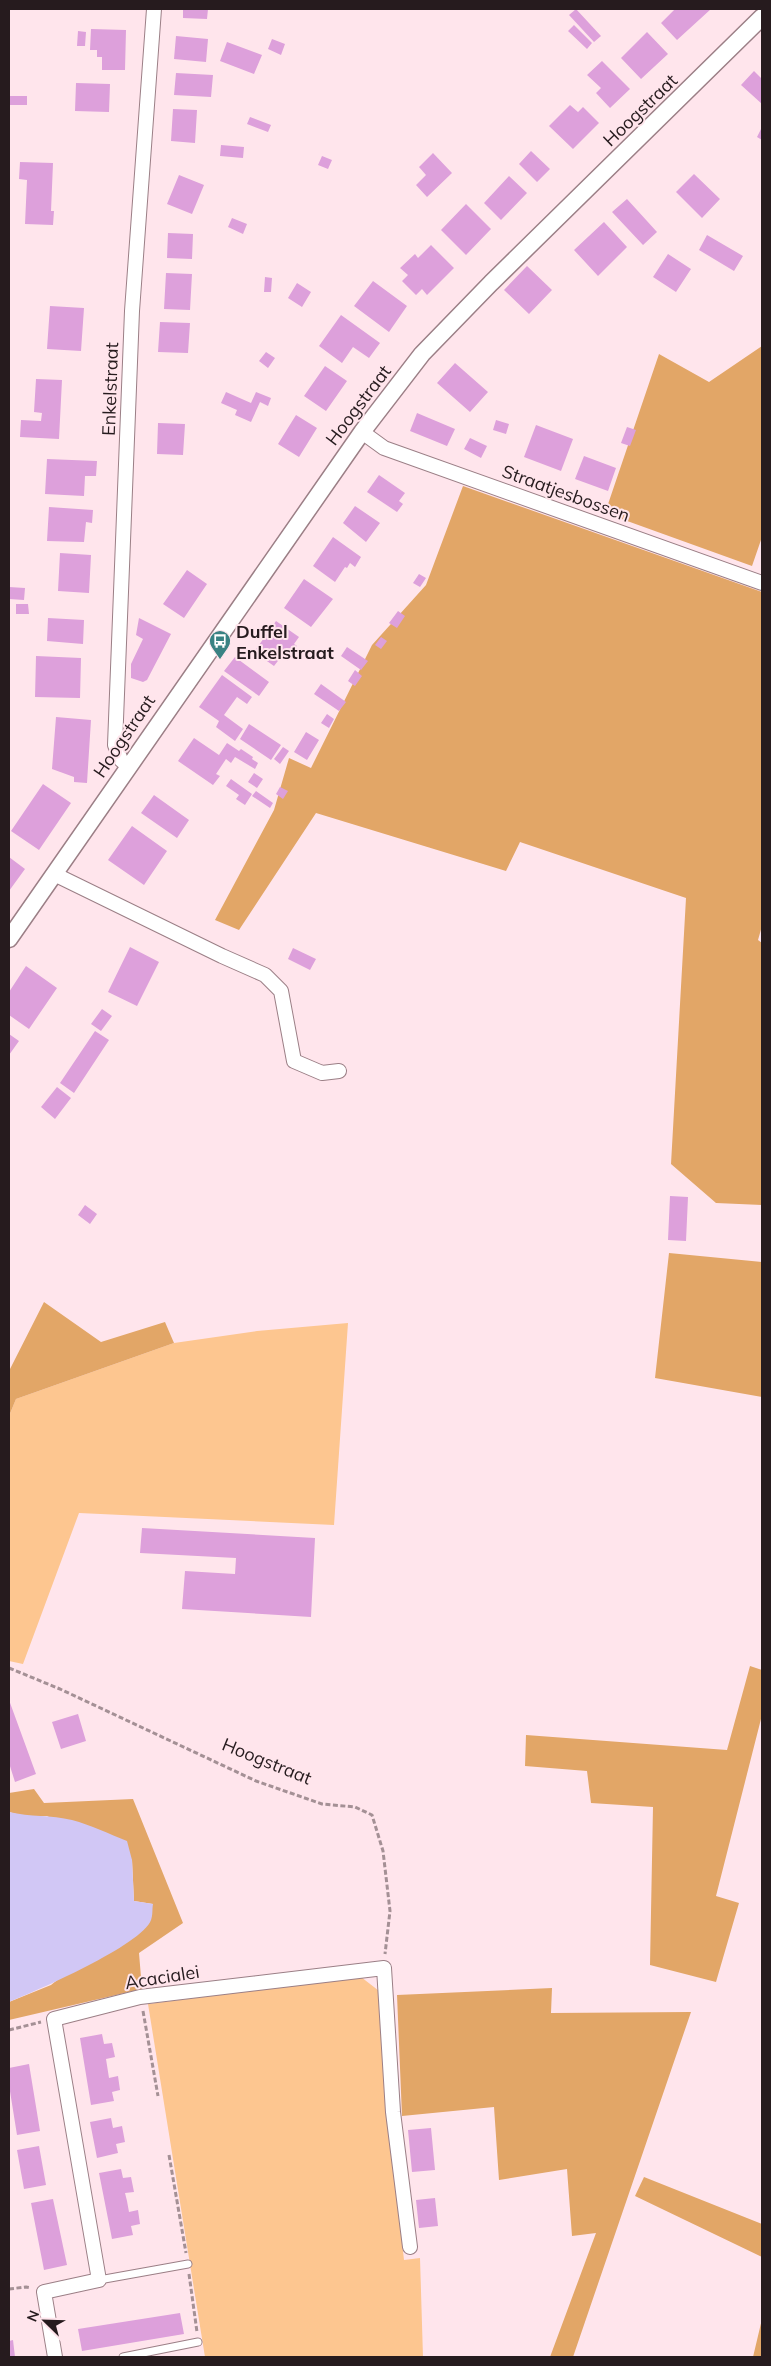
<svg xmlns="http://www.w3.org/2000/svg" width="771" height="2366" viewBox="0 0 771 2366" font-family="Mulish,sans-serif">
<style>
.green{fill:#fdc690}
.forest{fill:#e2a667}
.water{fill:#d1c7f5}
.building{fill:#dda0db}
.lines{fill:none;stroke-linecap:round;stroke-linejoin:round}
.service-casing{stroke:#9b7f86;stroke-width:9}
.minor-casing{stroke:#9b7f86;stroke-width:16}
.tertiary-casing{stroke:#9b7f86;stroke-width:19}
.path{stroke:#a49095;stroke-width:3;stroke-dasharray:5 2.5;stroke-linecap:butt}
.service{stroke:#fff;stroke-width:7}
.minor{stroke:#fff;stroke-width:14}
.tertiary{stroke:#fff;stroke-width:16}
.labels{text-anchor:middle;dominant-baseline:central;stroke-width:4;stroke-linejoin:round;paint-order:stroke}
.street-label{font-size:18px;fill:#261b1e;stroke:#ffe5ec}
.poi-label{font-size:18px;font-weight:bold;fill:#261b1e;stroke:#ffe5ec;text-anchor:start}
</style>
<rect width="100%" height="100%" fill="#ffe5ec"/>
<path class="green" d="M348 1323 334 1525 79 1513 23 1664 9 1661V1416L16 1399 174 1343 257 1331Z
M361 1977 383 1994 391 2144 404 2260 420 2258 423 2357H205L148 2004Z"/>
<path class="forest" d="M762 346V537L752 566 605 513 659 354 709 382Z
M463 486 762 592V926L758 940 762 943V1205L716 1203 671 1164 686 898 520 842 506 871 316 813 239 930 215 920 274 810 289 758 311 768 372 645 426 585Z
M669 1253 762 1262V1397L655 1378Z
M44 1302 101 1342 165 1322 174 1343 16 1399 9 1416V1371Z
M750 1666 762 1670V1715L716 1896 739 1903 716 1982 650 1965 653 1807 591 1803 587 1771 525 1766 526 1735 727 1750Z
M34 1789 44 1803 133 1799 183 1923 139 1953 142 1989 9 2020V2002L51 1985 153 1904 134 1901 132 1860 47 1816 27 1817 9 1812V1793Z
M552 1988 551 2013 691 2012 573 2357H550L596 2233 572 2236 567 2169 499 2180 494 2107 402 2116 397 1995Z
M644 2177 762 2224V2257L635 2196Z
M762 2319V2357H753Z"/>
<path class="water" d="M9 1812C30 1817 51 1815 72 1820 91 1825 109 1834 127 1841L132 1860 134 1901 153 1904C152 1909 153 1915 151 1920 142 1945 36 1991 9 2002Z"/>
<path class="building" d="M183 9H208L207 19 183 18Z
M576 9 601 36 594 42 569 15Z
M675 9H711L677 40 661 23Z
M574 25 592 43 587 49 568 31Z
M91 29 126 30 125 70H102V57H97V50H90Z
M78 31 86 32 85 46H77Z
M647 32 668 54 641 79 621 58Z
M176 36 208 39 206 62 174 59Z
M272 39 285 44 281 55 268 49Z
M227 42 262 55 254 74 220 61Z
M602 61 630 89 610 108 596 93 601 88 587 75Z
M754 71 762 79V104L741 85Z
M176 73 213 75 211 97 174 95Z
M76 83 110 84 109 112 75 111Z
M10 96H27V105H10Z
M570 105 578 112 583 107 599 123 573 149 549 126Z
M173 109 197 110 195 143 171 141Z
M250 117 271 125 268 132 247 124Z
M762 127V140L757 137Z
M221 145 244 147 243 158 220 156Z
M531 151 550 169 537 182 519 164Z
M433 153 452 173 427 197 416 185 426 175 419 167Z
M322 156 332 160 328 169 318 165Z
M20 162 53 163 51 211H54L53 225 25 224 27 180 19 179Z
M694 174 720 199 702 218 676 192Z
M179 175 204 185 192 214 167 204Z
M509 176 527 193 501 220 484 203Z
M627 199 657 232 643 245 612 212Z
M466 204 491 229 466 255 441 230Z
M232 218 247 224 243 234 228 227Z
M604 222 627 247 598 276 574 250Z
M168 233 193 234 192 259 167 258Z
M707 235 743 256 734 271 699 250Z
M431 245 454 268 427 295 422 289 416 295 402 281 408 275 400 268 415 254 418 258Z
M668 254 691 269 676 292 653 277Z
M527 266 552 290 529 314 504 290Z
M166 273 192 274 190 310 164 309Z
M265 277 272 278 271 292H264Z
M373 281 407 306 389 332 354 306Z
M297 283 311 292 302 307 288 298Z
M50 306 84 308 81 351 47 349Z
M341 315 380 343 369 358 353 347 342 363 319 346Z
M160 322 190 323 188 353 158 352Z
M266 352 275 358 268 368 259 361Z
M455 363 488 392 470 412 437 383Z
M325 366 347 381 326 411 304 396Z
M36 379 62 380 59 439 20 437 21 420 41 421 42 413 34 412Z
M226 392 251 403 256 392 271 398 268 406 260 402 251 422 235 415 237 410 221 403Z
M417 413 455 429 447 446 410 431Z
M296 415 317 428 299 457 278 444Z
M496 420 509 424 506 434 493 430Z
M158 423 185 424 183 455 157 454Z
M536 425 573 439 561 471 524 457Z
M627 427 636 430 630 446 621 443Z
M470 438 487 446 481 458 464 449Z
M584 456 616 468 608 491 575 479Z
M47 459 97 461 96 476H85L84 496 45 494Z
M379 475 405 493 399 501 403 504 397 512 367 492Z
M355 506 380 523 366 542 343 523Z
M49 507 93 510 92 523 86 522 84 542 47 541Z
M333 537 361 557 355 567 350 563 347 568 345 567 335 582 313 566Z
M60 553 91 555 89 593 58 591Z
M187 570 207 584 184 618 163 604Z
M419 574 426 578 420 587 413 583Z
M304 579 333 599 311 627 284 608Z
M9 587 25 588 24 600 9 599Z
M16 604H28L29 614H16Z
M398 611 405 616 397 628 389 623Z
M48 618 84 620 83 644 47 641Z
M139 618 171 634 147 680 143 682 131 678V664L143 639 136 635Z
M276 621 299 637 294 644 297 646 287 661 281 657 274 666 254 652Z
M381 637 387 641 381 649 375 645Z
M347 647 368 661 361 670 341 656Z
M36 656 81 658 80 698 35 697Z
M235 657 269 682 259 696 224 671Z
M355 670 362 676 355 686 348 681Z
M222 675 252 697 247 704 237 697 224 715 243 729 235 741 216 727 219 721 199 707Z
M321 684 346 702 339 711 314 694Z
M327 714 334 719 329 728 321 723Z
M56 717 91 720 87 783 74 782V777L52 769Z
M249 724 281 745 271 760 240 739Z
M306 732 319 740 307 760 294 752Z
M194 738 219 755 227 743 239 751 241 749 253 757 252 759 258 763 255 769 235 757 231 763 226 759 216 774 220 776 213 785 178 761Z
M283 747 289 751 280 764 274 759Z
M254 773 263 779 257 788 248 782Z
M231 779 252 794 245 805 236 799 239 795 226 786Z
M43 784 71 803 39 850 11 831Z
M280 787 288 791 283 799 276 794Z
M256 791 273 803 270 808 252 796Z
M154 795 189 820 177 838 141 813Z
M132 826 167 851 144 885 108 860Z
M9 857 25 869 9 891Z
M130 947 159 962 137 1006 108 992Z
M293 948 316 959 310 970 288 959Z
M26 966 57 988 29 1029 9 1015V992Z
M102 1009 112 1016 101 1031 91 1024Z
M95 1031 109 1040 74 1093 60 1083Z
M9 1034 19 1041 9 1055Z
M57 1087 71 1098 55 1119 41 1107Z
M670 1196 688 1197 686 1241 668 1240Z
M85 1205 97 1214 90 1224 78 1215Z
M142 1528 315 1538 311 1617 182 1609 185 1571 235 1574 236 1558 140 1553Z
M9 1700 36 1774 15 1782 9 1763Z
M78 1714 86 1741 61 1749 52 1722Z
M102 2034 104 2044 112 2043 115 2057 106 2059 109 2078 118 2076 120 2090 112 2092 114 2101 91 2105 80 2038Z
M29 2064 40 2131 17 2135 9 2085V2068Z
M111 2118 113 2128 122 2126 125 2142 116 2144 118 2153 97 2158 90 2122Z
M431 2128 435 2170 412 2172 408 2130Z
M39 2146 46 2185 24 2189 17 2150Z
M121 2169 123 2178 131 2177 134 2192 125 2193 127 2201 129 2212 138 2210 140 2224 131 2226 133 2235 112 2239 99 2173Z
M435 2198 438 2226 419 2228 416 2200Z
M53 2199 67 2265 44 2270 31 2203Z
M180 2313 184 2334 82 2351 78 2329Z
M13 2340 15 2357H9V2341Z"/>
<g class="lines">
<g class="service-casing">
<path id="service" d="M99 2280 188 2264
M123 2357 198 2342"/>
</g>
<g class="minor-casing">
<path id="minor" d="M362 432 384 448 762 583
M128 766 121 760 115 745 132 311 154 9
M54 874 222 956 265 975 281 991 294 1061 322 1073 339 1071
M55 2357 44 2292 99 2280 54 2019 140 1997 384 1968 393 2112 410 2247"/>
</g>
<g class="tertiary-casing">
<path id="tertiary" d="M9 939 362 432 422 354 491 283 762 17"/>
</g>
<path class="path" d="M9 1668 60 1689 256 1781 322 1804 355 1807 372 1815 383 1851 390 1911 385 1954
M143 2011 158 2096
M9 2030 41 2022
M169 2155 186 2253
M189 2274 197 2332
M9 2289 26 2287 31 2288"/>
<use href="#service" class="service"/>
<use href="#minor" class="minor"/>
<use href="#tertiary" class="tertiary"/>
</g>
<defs>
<g id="bus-pin" transform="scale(1.125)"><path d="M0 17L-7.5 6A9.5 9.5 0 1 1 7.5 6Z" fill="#398283" stroke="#ffe5ec"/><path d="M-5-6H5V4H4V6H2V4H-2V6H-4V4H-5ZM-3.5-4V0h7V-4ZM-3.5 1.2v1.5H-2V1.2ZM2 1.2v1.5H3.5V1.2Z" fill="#fff"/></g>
</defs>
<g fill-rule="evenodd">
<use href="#bus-pin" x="220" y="641"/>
</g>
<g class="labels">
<g class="street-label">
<text transform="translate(640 110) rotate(-44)">Hoogstraat</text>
<text transform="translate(110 389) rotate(-88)">Enkelstraat</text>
<text transform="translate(358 405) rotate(-53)">Hoogstraat</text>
<text transform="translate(566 493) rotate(20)">Straatjesbossen</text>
<text transform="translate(124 736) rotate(-56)">Hoogstraat</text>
<text transform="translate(267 1761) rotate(22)">Hoogstraat</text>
<text transform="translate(162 1977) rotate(-9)">Acacialei</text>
</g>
<g class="poi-label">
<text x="236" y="631">Duffel<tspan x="236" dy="21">Enkelstraat</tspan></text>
</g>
</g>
<rect width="771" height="2366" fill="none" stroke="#261b1e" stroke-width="20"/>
<g transform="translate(45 2321) rotate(293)" stroke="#ffe5ec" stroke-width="4" paint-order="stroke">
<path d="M0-4L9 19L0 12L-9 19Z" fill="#261b1e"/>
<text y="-8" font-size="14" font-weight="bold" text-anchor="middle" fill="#261b1e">N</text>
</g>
</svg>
